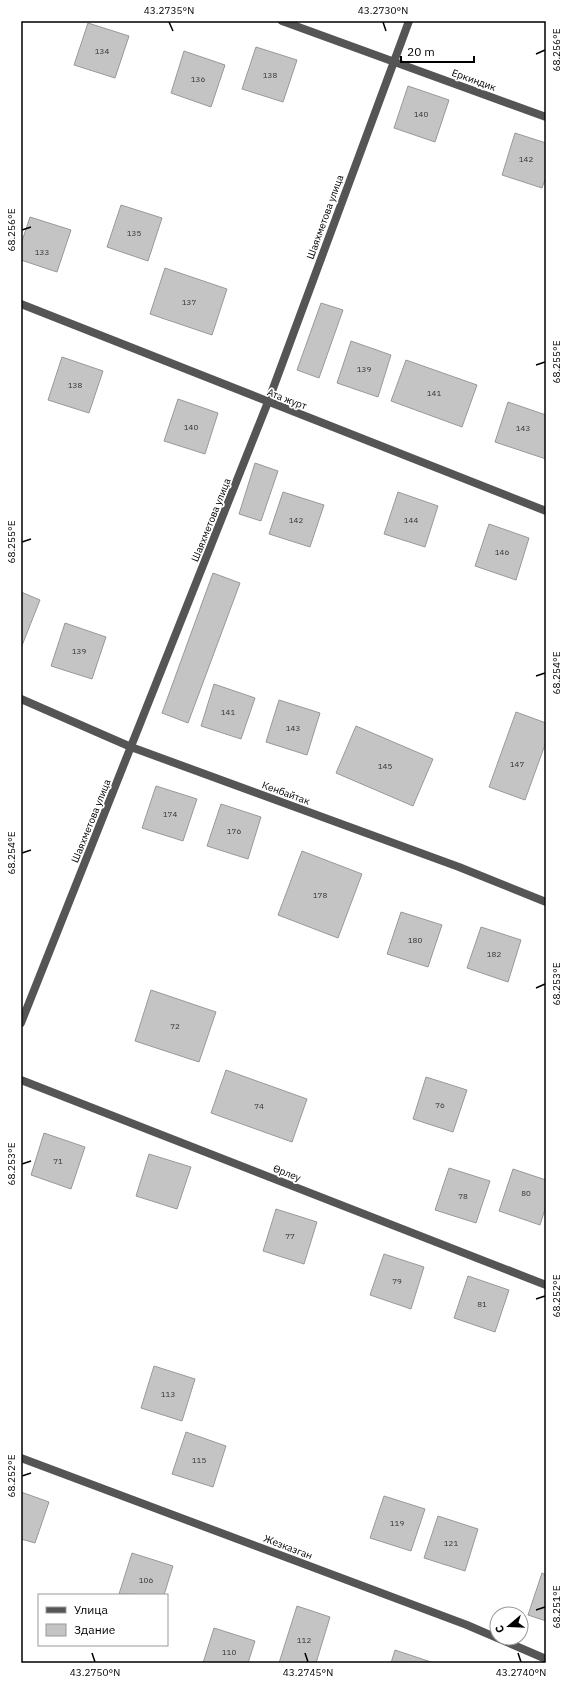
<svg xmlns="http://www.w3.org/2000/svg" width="567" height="1684" viewBox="0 0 567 1684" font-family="'IBM Plex Sans',sans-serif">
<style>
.building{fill:#c4c4c4;stroke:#999}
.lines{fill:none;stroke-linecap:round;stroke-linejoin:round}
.minor{stroke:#555;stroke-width:8}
.ticks{fill:none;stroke:#000;stroke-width:1.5}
.labels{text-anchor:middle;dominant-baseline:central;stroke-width:3.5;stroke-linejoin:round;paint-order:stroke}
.number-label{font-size:8px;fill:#313131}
.street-label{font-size:10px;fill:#000;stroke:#fff}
.neatline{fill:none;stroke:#000;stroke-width:1.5}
.ticks-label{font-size:10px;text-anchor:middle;fill:#000}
</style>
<rect width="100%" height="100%" fill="#fff"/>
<path class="building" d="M88 23 129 36 115 78 74 65Z
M256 47 297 60 283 102 242 89Z
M184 51 225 65 211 107 171 93Z
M408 86 449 100 435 142 394 128Z
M515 133 546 143V177L542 188 502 175Z
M121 205 162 218 148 261 107 247Z
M30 217 71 230 57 272 21 260V244Z
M165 268 227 289 212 335 150 314Z
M321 303 343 310 319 378 297 370Z
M351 341 391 355 378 397 337 383Z
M62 357 103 371 89 413 48 400Z
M406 360 477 385 462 427 391 401Z
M178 399 218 413 205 454 164 441Z
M508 402 546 415V459L495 442Z
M255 463 278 471 261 521 239 514Z
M283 492 324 505 310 547 269 534Z
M398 492 438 506 425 547 384 534Z
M489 524 529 538 516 580 475 566Z
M213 573 240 583 188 723 162 713Z
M21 592 40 600 21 648Z
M65 623 106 637 92 679 51 666Z
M214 684 255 698 241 739 201 726Z
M279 700 320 713 307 755 266 742Z
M516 712 546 723V742L525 800 489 787Z
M356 726 433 759 413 806 336 773Z
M156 786 197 799 183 841 142 828Z
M221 804 261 817 248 859 207 846Z
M302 851 362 874 338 938 278 915Z
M401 912 442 925 428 967 387 954Z
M481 927 521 940 508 982 467 968Z
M151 990 216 1012 199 1062 135 1041Z
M226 1070 307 1099 292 1142 211 1113Z
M426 1077 467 1090 453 1132 413 1119Z
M44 1133 85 1147 71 1189 31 1175Z
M149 1154 191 1167 177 1209 136 1196Z
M449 1168 490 1181 476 1223 435 1210Z
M513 1169 546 1180V1206L540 1225 499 1211Z
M276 1209 317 1222 304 1264 263 1251Z
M384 1254 424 1267 411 1309 370 1295Z
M468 1276 509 1290 495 1332 454 1318Z
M154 1366 195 1379 182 1421 141 1408Z
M186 1432 226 1446 213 1487 172 1474Z
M21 1492 49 1502 35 1543 21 1539Z
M384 1496 425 1509 411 1551 370 1538Z
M438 1516 478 1529 465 1571 424 1558Z
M132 1553 173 1566 164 1595 119 1594Z
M542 1573 546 1575V1621L528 1615Z
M297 1606 330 1617 316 1663H279Z
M214 1628 255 1641 248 1663H203Z
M395 1650 434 1663H391Z"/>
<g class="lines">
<path class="minor" d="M282 21 546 117
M21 304 546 511
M21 699 131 747 459 867 546 902
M21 1023 268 402 409 21
M21 1080 546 1285
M21 1458 467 1625 546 1659"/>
</g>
<path class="ticks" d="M169 22 173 31M383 22 386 31M536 54 545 50M22 230 31 227M536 365 545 362M22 542 31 539M536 676 545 673M22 853 31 850M536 988 545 984M22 1164 31 1161M536 1299 545 1296M22 1476 31 1473M536 1610 545 1607M92 1653 95 1662M305 1653 308 1662M518 1653 521 1662"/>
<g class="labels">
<g class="number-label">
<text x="102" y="51">134</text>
<text x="270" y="75">138</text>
<text x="198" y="79">136</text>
<text x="421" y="114">140</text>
<text x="526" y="159">142</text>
<text x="134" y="233">135</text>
<text x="42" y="252">133</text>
<text x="189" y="302">137</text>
<text x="364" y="369">139</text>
<text x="75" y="385">138</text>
<text x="434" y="393">141</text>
<text x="191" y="427">140</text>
<text x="523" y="428">143</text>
<text x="296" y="520">142</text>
<text x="411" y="520">144</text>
<text x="502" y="552">146</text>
<text x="79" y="651">139</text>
<text x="228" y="712">141</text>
<text x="293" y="728">143</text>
<text x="517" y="764">147</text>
<text x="385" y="766">145</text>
<text x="170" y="814">174</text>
<text x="234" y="831">176</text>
<text x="320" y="895">178</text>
<text x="415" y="940">180</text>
<text x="494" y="954">182</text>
<text x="175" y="1026">72</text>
<text x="440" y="1105">76</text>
<text x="259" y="1106">74</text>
<text x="58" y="1161">71</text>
<text x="526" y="1193">80</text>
<text x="463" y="1196">78</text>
<text x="290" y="1236">77</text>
<text x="397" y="1281">79</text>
<text x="482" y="1304">81</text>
<text x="168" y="1394">113</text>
<text x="199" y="1460">115</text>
<text x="397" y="1523">119</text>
<text x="451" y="1543">121</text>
<text x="146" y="1580">106</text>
<text x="304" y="1640">112</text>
<text x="229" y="1652">110</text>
</g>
<g class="street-label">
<text transform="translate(474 80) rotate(20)">Еркиндик</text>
<text transform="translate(325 217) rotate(-70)">Шаяхметова улица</text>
<text transform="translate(287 399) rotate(21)">Ата журт</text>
<text transform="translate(211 520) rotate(-68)">Шаяхметова улица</text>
<text transform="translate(286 793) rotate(20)">Кенбайтак</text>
<text transform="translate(91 821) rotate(-68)">Шаяхметова улица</text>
<text transform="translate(287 1173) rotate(21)">Өрлеу</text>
<text transform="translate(288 1547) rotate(21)">Жезказган</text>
</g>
</g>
<rect width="567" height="1684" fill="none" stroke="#ffffff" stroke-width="44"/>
<rect x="38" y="1594" width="130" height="52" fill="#ffffff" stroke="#999999"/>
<rect x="46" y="1607" width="20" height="6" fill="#555555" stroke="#999999"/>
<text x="74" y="1614" font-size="12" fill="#000000">Улица</text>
<rect x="46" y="1624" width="20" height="12" fill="#c4c4c4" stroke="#999999"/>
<text x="74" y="1634" font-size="12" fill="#000000">Здание</text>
<g transform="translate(509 1626) rotate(251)"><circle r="19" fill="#ffffff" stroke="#999999"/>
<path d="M0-3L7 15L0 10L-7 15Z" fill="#000000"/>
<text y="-6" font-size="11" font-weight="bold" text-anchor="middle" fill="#000000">С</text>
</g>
<path d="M401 56v6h73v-6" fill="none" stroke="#000000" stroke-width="2"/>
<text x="407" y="56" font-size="12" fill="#000000" stroke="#ffffff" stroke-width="3" paint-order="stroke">20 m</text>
<rect x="22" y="22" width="523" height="1640" class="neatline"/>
<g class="ticks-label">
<text x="169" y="14">43.2735°N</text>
<text x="383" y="14">43.2730°N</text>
<text transform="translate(556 50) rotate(-90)" y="4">68.256°E</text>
<text transform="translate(11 230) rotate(-90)" y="4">68.256°E</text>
<text transform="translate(556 362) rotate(-90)" y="4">68.255°E</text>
<text transform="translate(11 542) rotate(-90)" y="4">68.255°E</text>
<text transform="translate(556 673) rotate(-90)" y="4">68.254°E</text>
<text transform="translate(11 853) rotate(-90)" y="4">68.254°E</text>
<text transform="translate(556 984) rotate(-90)" y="4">68.253°E</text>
<text transform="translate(11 1164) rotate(-90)" y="4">68.253°E</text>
<text transform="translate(556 1296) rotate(-90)" y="4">68.252°E</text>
<text transform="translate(11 1476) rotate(-90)" y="4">68.252°E</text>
<text transform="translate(556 1607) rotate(-90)" y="4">68.251°E</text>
<text x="95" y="1676">43.2750°N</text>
<text x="308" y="1676">43.2745°N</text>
<text x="521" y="1676">43.2740°N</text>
</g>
</svg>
